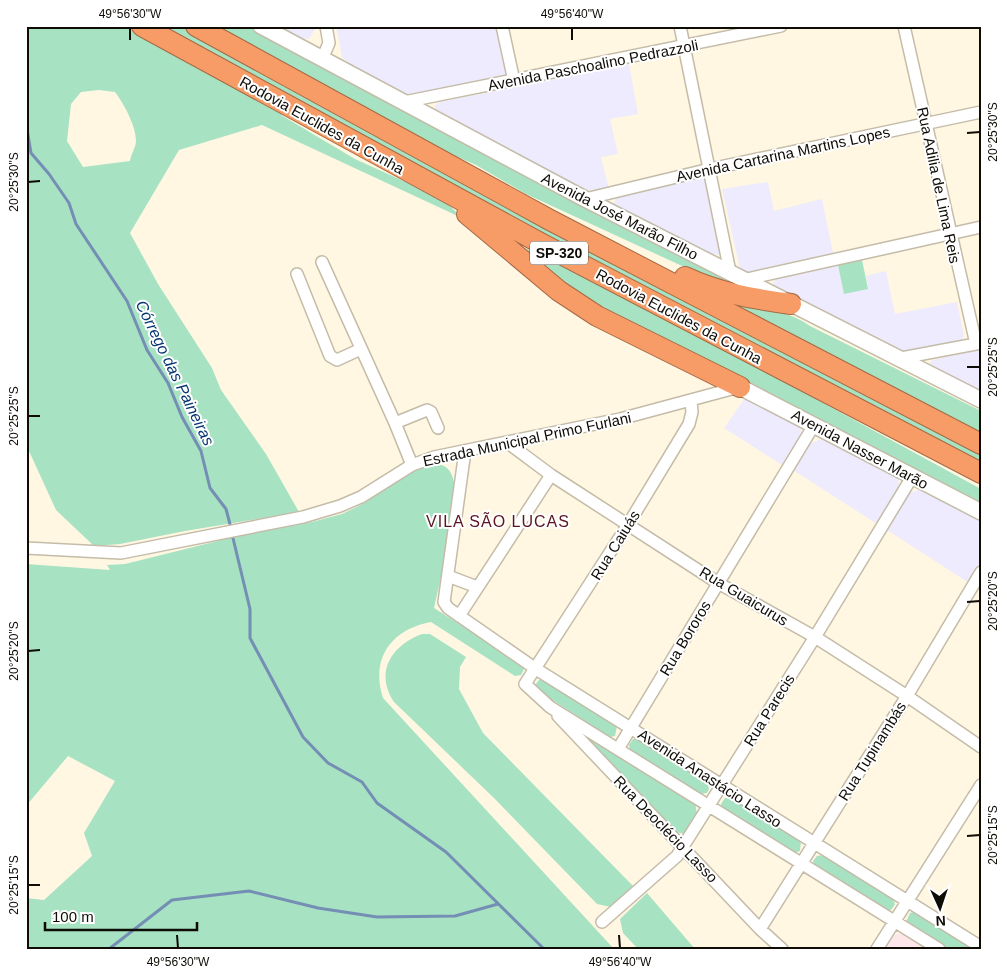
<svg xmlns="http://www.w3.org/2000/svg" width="1007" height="975" viewBox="0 0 1007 975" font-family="Arial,sans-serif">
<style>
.industrial{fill:#edebfd}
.education{fill:#fde7e9}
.green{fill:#a7e2c3;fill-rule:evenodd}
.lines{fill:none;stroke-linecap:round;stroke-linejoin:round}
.stream{stroke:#748eb4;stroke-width:3}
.minor-casing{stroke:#c4bca8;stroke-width:14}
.secondary-casing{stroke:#c4bca8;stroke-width:18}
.motorway-casing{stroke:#a66a44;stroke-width:22}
.minor{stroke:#fff;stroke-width:11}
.secondary{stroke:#fff;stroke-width:15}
.motorway{stroke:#f79c66;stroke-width:20}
.ticks{fill:none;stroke:#0f0c06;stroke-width:2}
.labels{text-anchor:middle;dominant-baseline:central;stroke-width:4;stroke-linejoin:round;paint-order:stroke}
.shield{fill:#fff;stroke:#575551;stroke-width:1}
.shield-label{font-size:14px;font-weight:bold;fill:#0f0c06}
.street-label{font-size:15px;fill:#0f0c06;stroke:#fff}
.water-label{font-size:16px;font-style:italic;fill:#083773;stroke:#fff}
.neighbourhood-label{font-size:16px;letter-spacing:1px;fill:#5b1520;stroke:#fff}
.neatline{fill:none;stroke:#0f0c06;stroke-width:2}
.ticks-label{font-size:12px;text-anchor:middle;fill:#0f0c06}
</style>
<rect width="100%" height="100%" fill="#fff7e2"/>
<path class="industrial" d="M273 26H317L309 39 296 38Z
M336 26H498L508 71 503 79 419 96 406 95 352 68 342 57Z
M629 64 638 114 610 119 618 154 601 157 609 189 600 191 586 190 438 114 435 110V105L440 102Z
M697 177 702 178 706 182 722 250 720 255 710 254 616 208 613 205 616 198Z
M768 182 774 211 822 199 833 253 748 272 740 269 722 189Z
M838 265 844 293 868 288 866 276 886 271 895 314 957 302 964 336 960 343 906 355 772 285 776 278Z
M981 349V395L931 368 930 362 933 360Z
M745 398 800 426 802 439 785 467 724 428Z
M821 439 898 477 899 489 877 524 793 470 809 444Z
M922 489 981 519V564L969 583 887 530 909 493Z"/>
<path class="education" d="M902 933 928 949H885L893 935Z"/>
<path class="green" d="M26 26H249L456 139 737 282V286L732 289 526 194 476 165 432 146 981 451V466L316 116 281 115 355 159 443 199 462 218 262 125 179 150 130 233 158 284 212 368 221 390 266 454 299 512 185 531 120 544 94 546 56 510 29 451 26 454ZM99 90 115 92C124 104 136 126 136 141 136 147 131 154 130 161L83 167 67 141 71 104 81 92Z
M521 246 689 330 981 489V505L598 313 521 252Z
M862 260 868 289 844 294 838 265Z
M739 305C764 309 789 311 810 326L981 411V433L741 309Z
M434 463C447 465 451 470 454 482L442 572 434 608 522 664 524 669 521 675 515 676 431 622C392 629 370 658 383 698L614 949H26V898L44 900 92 856 84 833 115 781 68 756 26 806V564L110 570 107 565 125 564 246 534 312 522 342 514 363 504 413 469Z
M422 634H430L466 657 460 667 459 689 483 733 634 887 611 907 597 904 495 799 394 702C374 672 392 645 422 634Z
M545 679 617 726 615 736 610 737 537 690 535 685 539 680Z
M588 739H592L695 802 697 814 684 834 676 832 588 742Z
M633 739H638L708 783 709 789 707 793 701 794 630 750 629 745Z
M731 797 801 841 800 851 795 853 722 808 721 804 725 798Z
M823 855 893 899 895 904 891 910 887 911 814 865 813 861 817 856Z
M647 893 695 949H638L623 933 620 919Z
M914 912 973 949H947L906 922 910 913Z"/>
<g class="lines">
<path class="stream" d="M26 123 31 153 49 174 69 203 76 224 127 301 147 350 168 383 182 417 201 451 210 488 226 509 231 528
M232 534 250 609V638L303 737 328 763 362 782 377 803 446 852 544 949
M109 949 172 900 249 891 318 908 377 917 455 916 498 904"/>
<g class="minor-casing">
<path id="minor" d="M502 26 514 81
M680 26 730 272
M904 26 976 344
M322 59 329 43 326 26
M404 102 781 26
M585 199 710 169 981 112
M322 262 395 423 412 465
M297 274 330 356 337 360 361 349
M747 279 981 227
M896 359 981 343
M691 401 692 412 689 424 629 523 525 684 550 707 939 949
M395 423 427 410 431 412 438 428
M508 443 551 475 718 583 815 637 907 696 981 747
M465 451 444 602 448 608 536 669 981 947
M26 548 121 553 303 517 340 506 361 497 412 465 434 457 620 419 739 387
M448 576 477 587
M459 616 551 475
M558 716 760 929 782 949
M618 749 814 425
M602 922 677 856 815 637 912 477
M760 929 907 696 981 572
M877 949 981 785"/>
</g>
<g class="secondary-casing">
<path id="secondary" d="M261 26 585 199 981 400
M740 387 981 512"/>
</g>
<g class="motorway-casing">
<path id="motorway" d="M142 26 542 244 981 473
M196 26 550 220 981 444
M467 214 559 291 597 316 740 387
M685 277C719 293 754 299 791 304"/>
</g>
<use href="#minor" class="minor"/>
<use href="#secondary" class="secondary"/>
<use href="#motorway" class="motorway"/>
</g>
<path class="ticks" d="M130 28V40M572 28V40M967 133 980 132M28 182 40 181M967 367H980M28 416H40M967 602 980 601M28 651 40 650M967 836 980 835M28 885H40M177 935 178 948M619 935 620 948"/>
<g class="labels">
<rect class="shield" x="530" y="241.5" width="58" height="23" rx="4"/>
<g class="shield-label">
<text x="559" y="253">SP-320</text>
</g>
<g class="street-label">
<text transform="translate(593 65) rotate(-11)">Avenida Paschoalino Pedrazzoli</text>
<text transform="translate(322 125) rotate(29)">Rodovia Euclides da Cunha</text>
<text transform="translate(783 154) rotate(-12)">Avenida Cartarina Martins Lopes</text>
<text transform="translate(939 185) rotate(78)">Rua Adilia de Lima Reis</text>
<text transform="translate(620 216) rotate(27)">Avenida José Marão Filho</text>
<text transform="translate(679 316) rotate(28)">Rodovia Euclides da Cunha</text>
<text transform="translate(527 439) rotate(-12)">Estrada Municipal Primo Furlani</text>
<text transform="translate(860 449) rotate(28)">Avenida Nasser Marão</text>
<text transform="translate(615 545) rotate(-58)">Rua Caiuás</text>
<text transform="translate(744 596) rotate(31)">Rua Guaicurus</text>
<text transform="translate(685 638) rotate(-59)">Rua Bororos</text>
<text transform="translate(769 710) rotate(-58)">Rua Parecis</text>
<text transform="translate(872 751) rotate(-58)">Rua Tupinambás</text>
<text transform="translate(710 778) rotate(33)">Avenida Anastácio Lasso</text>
<text transform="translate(666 829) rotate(46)">Rua Deoclécio Lasso</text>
</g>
<g class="water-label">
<text transform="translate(175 373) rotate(64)">Córrego das Paineiras</text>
</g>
<g class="neighbourhood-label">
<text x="498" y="521">VILA SÃO LUCAS</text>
</g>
</g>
<rect width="1007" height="975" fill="none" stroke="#ffffff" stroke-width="55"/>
<g transform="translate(940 908) rotate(177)" stroke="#ffffff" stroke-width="4" paint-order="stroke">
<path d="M0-4L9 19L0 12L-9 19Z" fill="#0f0c06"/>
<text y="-8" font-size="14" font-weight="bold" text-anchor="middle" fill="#0f0c06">N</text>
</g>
<path d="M45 922v8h152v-8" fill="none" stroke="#0f0c06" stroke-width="2.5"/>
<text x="52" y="922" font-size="15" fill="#0f0c06" stroke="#ffffff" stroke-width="4" paint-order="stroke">100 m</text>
<rect x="28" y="28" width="952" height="920" class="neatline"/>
<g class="ticks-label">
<text x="130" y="18">49°56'30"W</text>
<text x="572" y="18">49°56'40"W</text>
<text transform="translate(993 132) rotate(-90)" y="4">20°25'30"S</text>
<text transform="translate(14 182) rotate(-90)" y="4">20°25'30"S</text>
<text transform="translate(993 367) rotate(-90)" y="4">20°25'25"S</text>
<text transform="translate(14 416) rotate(-90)" y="4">20°25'25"S</text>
<text transform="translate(993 601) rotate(-90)" y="4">20°25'20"S</text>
<text transform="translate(14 651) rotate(-90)" y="4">20°25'20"S</text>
<text transform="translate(993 835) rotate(-90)" y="4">20°25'15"S</text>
<text transform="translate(14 885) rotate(-90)" y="4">20°25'15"S</text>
<text x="178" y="966">49°56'30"W</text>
<text x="620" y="966">49°56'40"W</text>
</g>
</svg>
